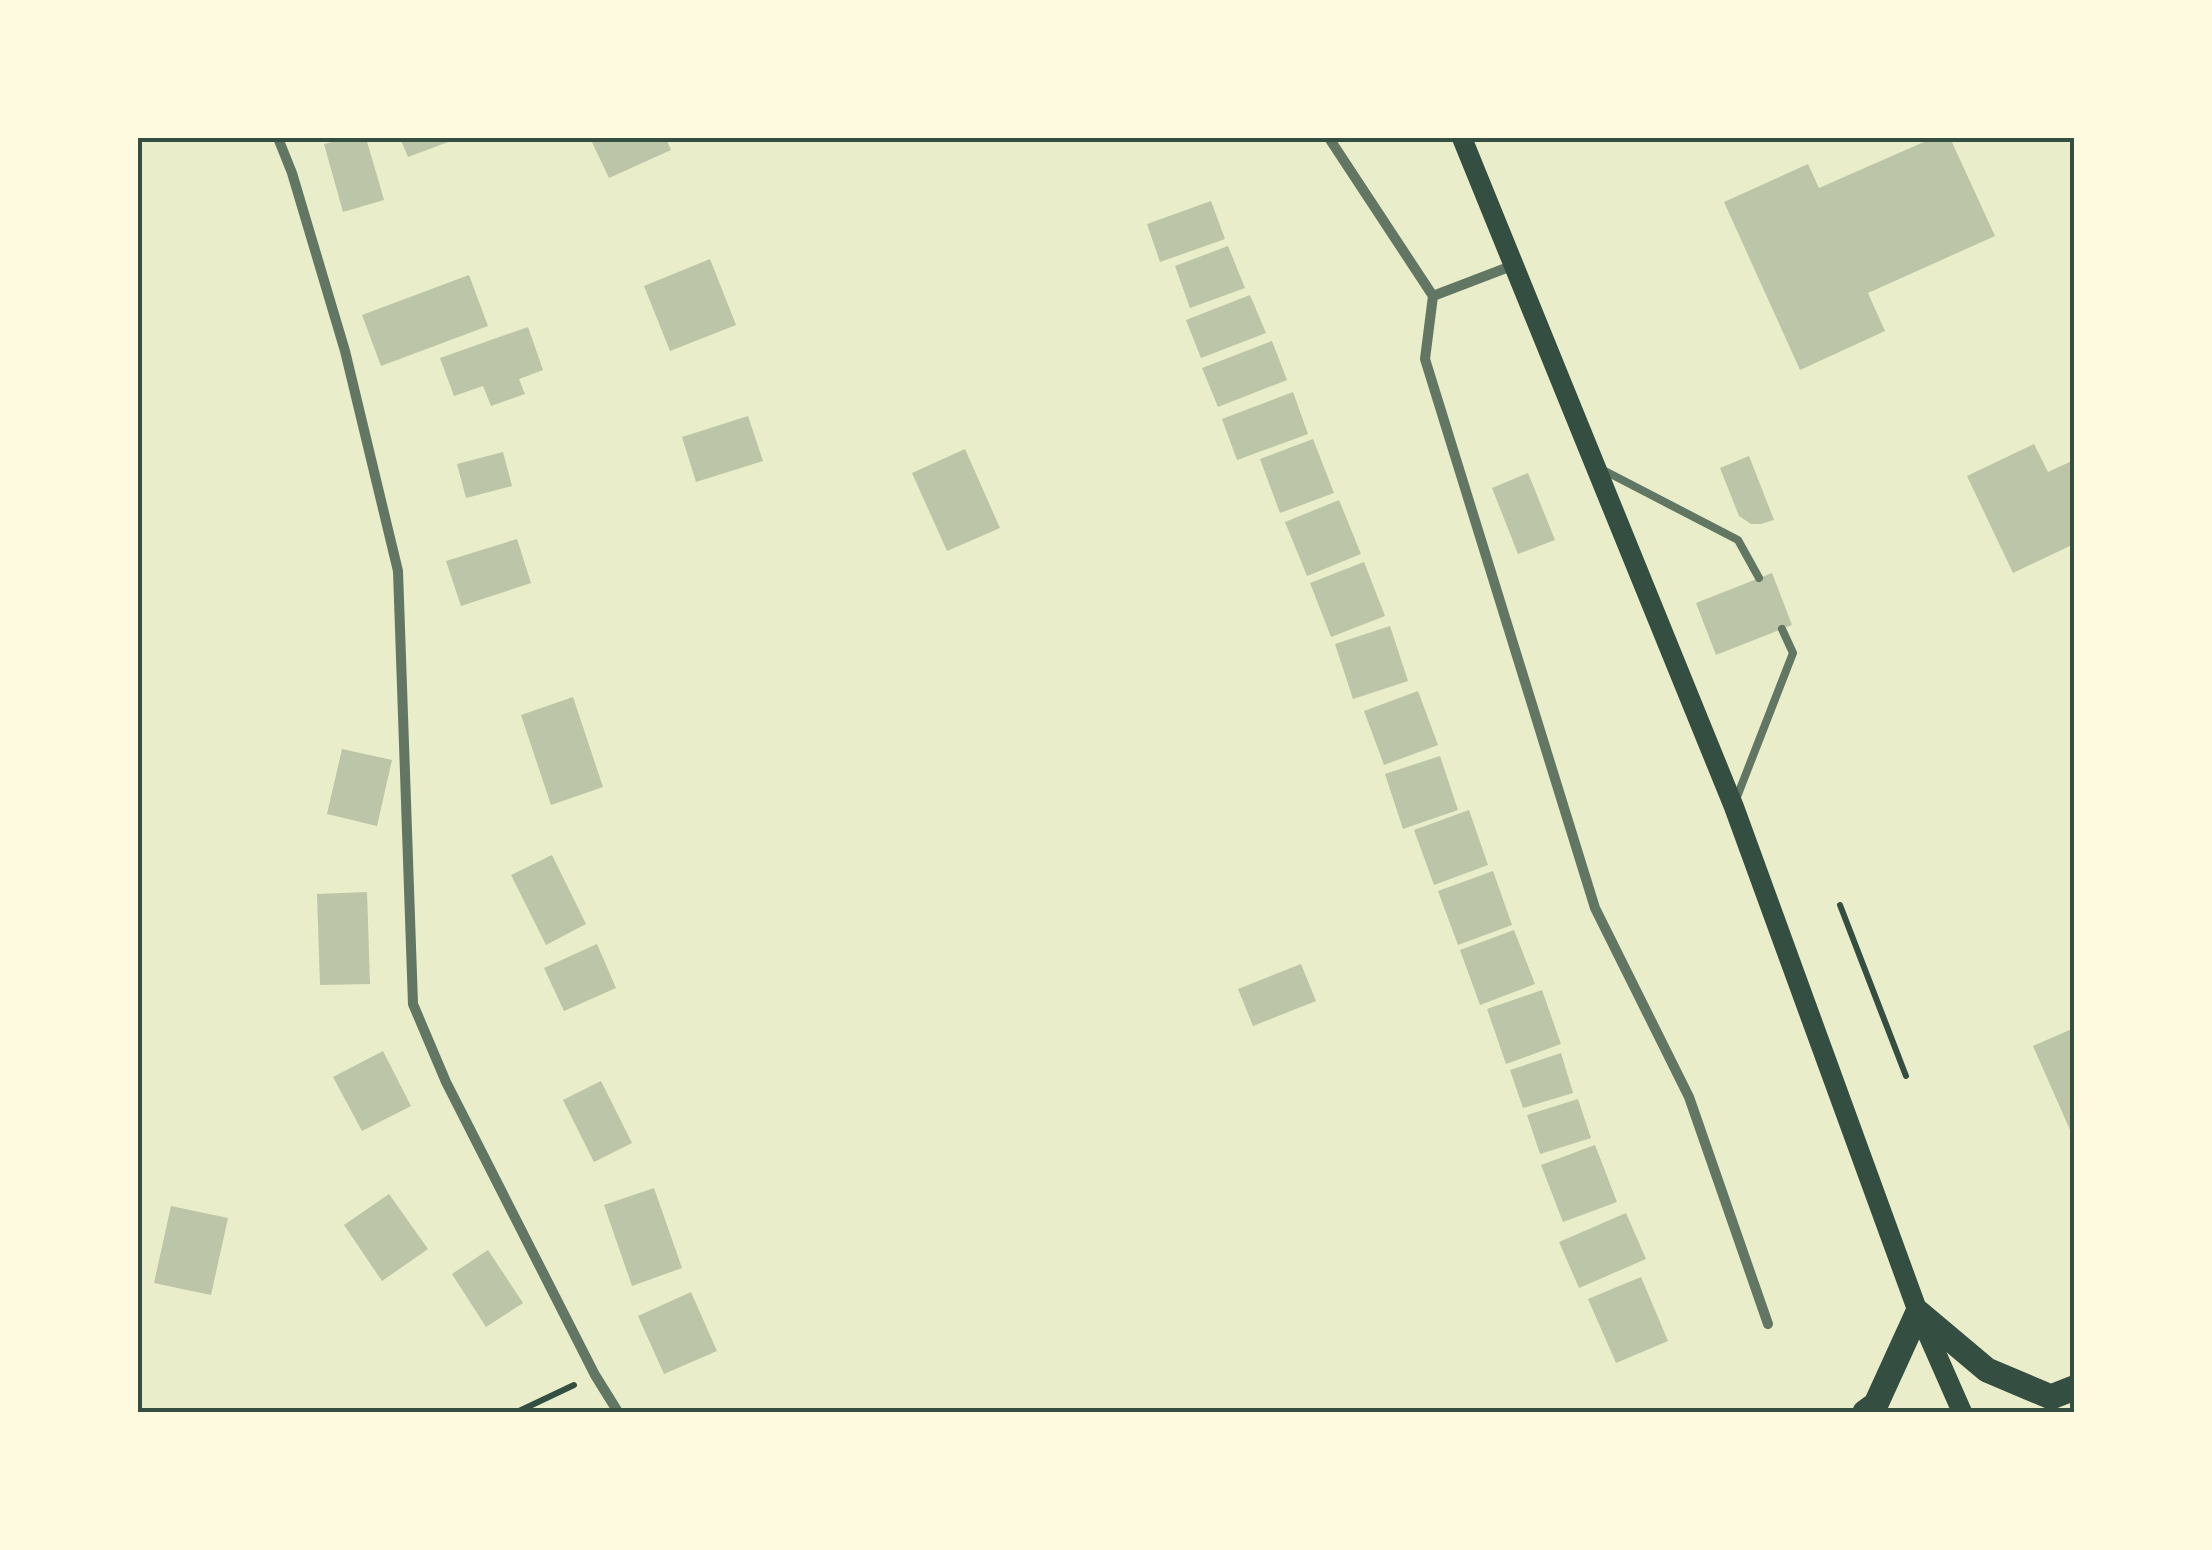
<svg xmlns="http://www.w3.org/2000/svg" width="2212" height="1550" viewBox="0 0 2212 1550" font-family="Barlow,sans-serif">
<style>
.building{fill:#bcc5a7}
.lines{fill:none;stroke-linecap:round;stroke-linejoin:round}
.path{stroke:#344e41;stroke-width:6}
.service{stroke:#617663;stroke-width:8}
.minor{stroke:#617663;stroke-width:10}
.secondary{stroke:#344e41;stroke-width:20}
.primary{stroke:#344e41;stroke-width:25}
.neatline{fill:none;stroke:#344e41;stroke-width:4}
</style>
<rect width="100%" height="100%" fill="#e9edc9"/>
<path class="building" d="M348 138H366L384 200 343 212 324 144Z
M400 138H459L408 157Z
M590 138H666L671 150 609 178Z
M1933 138H1950L1995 236 1868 293 1885 331 1800 370 1724 202 1808 164 1819 188Z
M1211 201 1225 239 1160 262 1147 224Z
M1228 246 1245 288 1190 308 1175 266Z
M710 259 736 325 670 351 644 286Z
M469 275 488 326 381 366 362 315Z
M1250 295 1266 333 1201 358 1186 320Z
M528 327 543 370 519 379 525 394 491 406 483 386 454 396 440 358Z
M1272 341 1287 380 1218 407 1202 368Z
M1293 392 1308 434 1237 460 1222 419Z
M748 416 763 461 696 482 682 437Z
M1313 439 1334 493 1280 513 1260 459Z
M2034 444 2048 472 2074 460V544L2013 573 1967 476Z
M965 449 1000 528 947 551 912 473Z
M503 452 512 486 466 498 457 464Z
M1749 456 1774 520 1761 524H1751L1739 516 1720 468Z
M1528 473 1555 540 1518 554 1492 488Z
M1339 500 1361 554 1307 576 1285 522Z
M517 539 531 583 461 606 446 561Z
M1364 562 1385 616 1331 637 1310 583Z
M1772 573 1792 625 1716 655 1696 603Z
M1390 626 1408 681 1353 699 1335 644Z
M1418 691 1438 745 1384 765 1364 711Z
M573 697 603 787 551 805 521 715Z
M342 749 392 760 377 826 327 814Z
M1440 756 1458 810 1403 829 1385 774Z
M1469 810 1488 865 1434 885 1414 830Z
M552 855 586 924 546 945 511 875Z
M1493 871 1512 925 1458 945 1438 891Z
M367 892 370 984 320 985 317 894Z
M1514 930 1535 984 1480 1005 1460 950Z
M597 944 616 988 564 1011 544 968Z
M1301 964 1316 1001 1253 1026 1238 989Z
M1542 990 1561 1044 1506 1064 1487 1009Z
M2074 1028V1139L2033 1046Z
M383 1051 411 1106 362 1131 333 1077Z
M1561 1053 1573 1093 1523 1108 1510 1070Z
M601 1081 632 1143 594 1162 563 1100Z
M1578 1099 1591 1138 1540 1154 1527 1115Z
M1595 1145 1617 1202 1563 1222 1541 1165Z
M654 1188 682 1268 632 1286 604 1205Z
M389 1194 428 1249 382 1281 344 1225Z
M171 1206 228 1218 211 1295 154 1283Z
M1626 1213 1646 1259 1579 1288 1559 1242Z
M488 1250 523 1303 486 1327 452 1274Z
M1641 1277 1668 1341 1616 1363 1588 1299Z
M691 1292 717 1351 664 1374 638 1316Z"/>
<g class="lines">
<path class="path" d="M1840 905 1906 1076
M517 1412 574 1385"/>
<path class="service" d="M1603 470 1738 540 1759 578
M1735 802 1793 653 1782 629"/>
<path class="minor" d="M278 138 292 173 345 351 398 571 413 1004 446 1082 595 1375 618 1412
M1329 138 1433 296 1425 359 1595 908 1689 1097 1768 1324
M1433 296 1514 265"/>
<path class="secondary" d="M1462 138 1734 807 1918 1312 1962 1412"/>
<path class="primary" d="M1865 1412 1876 1404 1918 1312 1987 1370 2051 1397 2074 1388"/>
</g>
<rect width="2212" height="1550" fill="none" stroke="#fefae0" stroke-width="280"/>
<rect x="140" y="140" width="1932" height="1270" class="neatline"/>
</svg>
